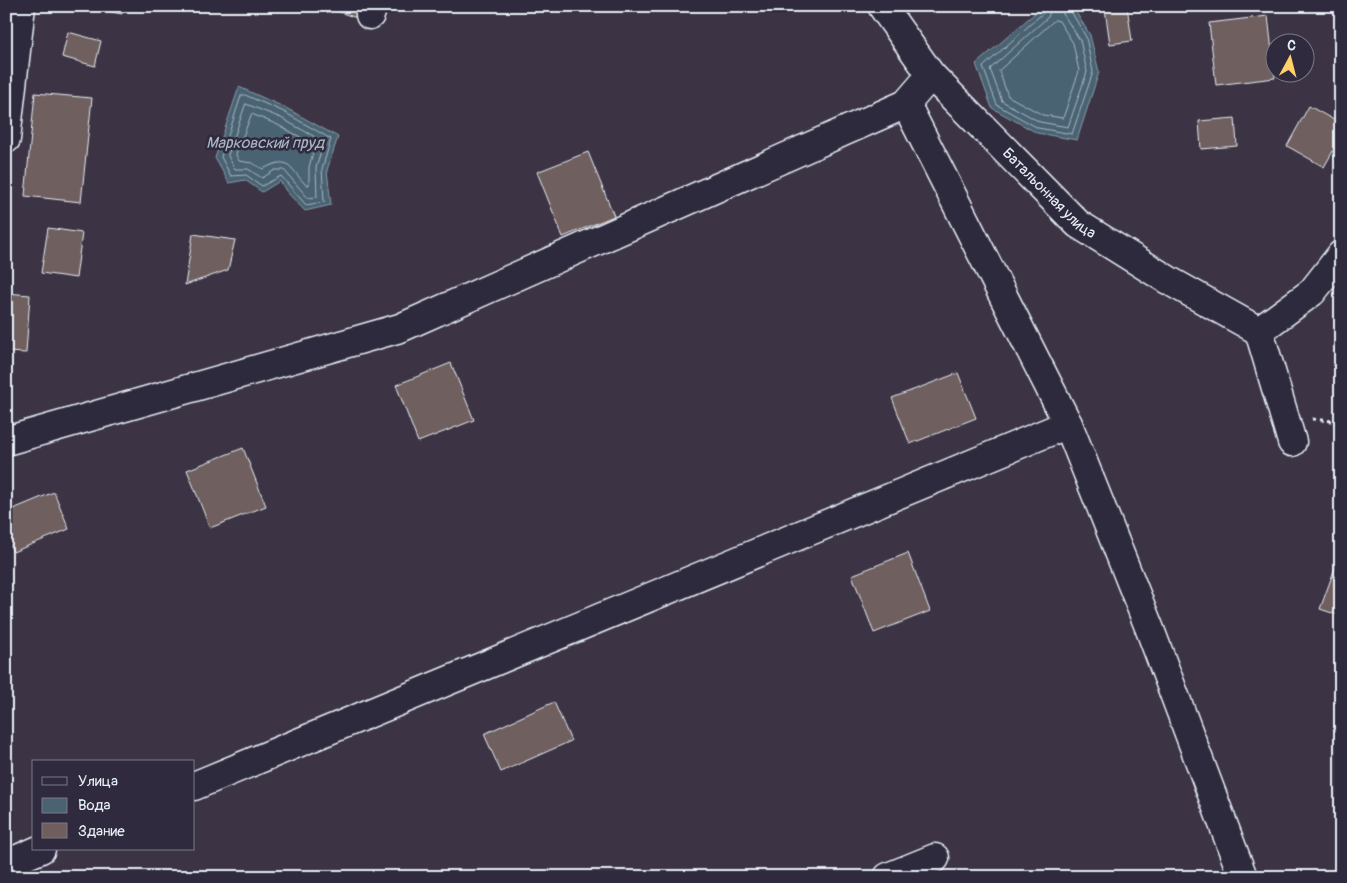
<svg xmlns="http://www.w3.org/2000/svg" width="1347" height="883" viewBox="0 0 1347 883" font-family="Pangolin,sans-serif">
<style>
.water{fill:#4a6373;stroke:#899ca8}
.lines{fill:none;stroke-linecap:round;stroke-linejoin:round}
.shore{stroke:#a9b8c3;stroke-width:1}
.building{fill:#705e5e;stroke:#e8f1f8}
.minor-casing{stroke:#e8f1f8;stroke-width:31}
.path{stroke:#e8f1f8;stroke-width:3;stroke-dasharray:4 4;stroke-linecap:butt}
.minor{stroke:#2f2a3d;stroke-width:28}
.labels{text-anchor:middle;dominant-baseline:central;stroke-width:5;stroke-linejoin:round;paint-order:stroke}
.street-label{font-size:15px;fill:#e8f1f8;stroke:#2f2a3d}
.water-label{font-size:16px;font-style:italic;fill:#a9b8c3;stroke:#2f2a3d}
</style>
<rect width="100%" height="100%" fill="#3c3444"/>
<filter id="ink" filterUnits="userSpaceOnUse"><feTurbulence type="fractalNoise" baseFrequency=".02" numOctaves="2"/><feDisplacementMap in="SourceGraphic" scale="10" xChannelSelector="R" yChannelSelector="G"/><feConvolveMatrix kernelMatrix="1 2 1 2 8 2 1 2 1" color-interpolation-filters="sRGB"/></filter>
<g filter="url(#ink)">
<path class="water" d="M1043 6H1072L1090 35 1099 72 1077 140 1037 133 992 108 976 64Z
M239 87 286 108 338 137 327 170 331 205 305 211 286 191 280 181 262 192 245 180 229 183 215 158Z"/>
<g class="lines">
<path class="shore" d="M1046 6 1044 12 983 67 997 105 1038 128 1072 134 1093 72 1086 37 1068 6
M1052 6 1048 17 990 69 1002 101 1040 122 1068 127 1087 72 1080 40 1063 14 1062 6
M1055 20 1059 21 1073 43 1079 71 1063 118 1043 115 1008 96 999 71Z
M245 95 284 112 331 139 322 169 324 202 306 205 281 176 262 186 246 175 231 176 221 157 241 96Z
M246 104 281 118 324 142 316 168 317 197 308 198 284 170H275L262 178 248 169H235L228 156Z
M252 114 278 125 315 145 309 167V185L305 184C289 167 290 155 263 169L252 163 239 161 236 155Z"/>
</g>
<path class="building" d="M81 6H123L122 14Z
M297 6H316L314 11Z
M328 6H361L357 18 327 8Z
M1127 6 1132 41 1110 44 1105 9Z
M1268 16 1275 78 1216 85 1209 23Z
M68 32 101 41 95 66 62 57Z
M35 93 92 98 81 202 25 196Z
M1309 106 1341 124V137L1324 167 1287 146Z
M1235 118 1237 146 1201 149 1199 121Z
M588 152 614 216 563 237 537 172Z
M48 228 82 233 76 278 41 273Z
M193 234 235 240 228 270 185 285Z
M6 293 30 295 26 353 6 352Z
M451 363 474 420 418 442 396 385Z
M958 373 976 418 910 444 892 398Z
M243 448 266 506 210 528 187 470Z
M54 492 69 529 13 552 6 536V512Z
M908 553 930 611 874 633 852 575Z
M1339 557 1341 558V616L1320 609Z
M554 702 571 741 501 772 484 734Z"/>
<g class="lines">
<g class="minor-casing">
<g id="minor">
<path id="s1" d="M882 6 931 75 1078 224 1168 280 1259 331"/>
<path d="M370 15 373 6"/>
<path d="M906 104 1068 424 1149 627 1243 877"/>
<path d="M6 139 21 6"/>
<path d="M1259 331 1292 442"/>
<path d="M1259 331 1312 292 1341 255"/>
<path d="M6 441 400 328 906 104 931 75"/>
<path d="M194 786 1068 424"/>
<path d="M6 864 41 849"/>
<path d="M888 877 935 858"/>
</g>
</g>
<path class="path" d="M1312 419 1333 421 1341 425"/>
<use href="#minor" class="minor"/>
</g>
</g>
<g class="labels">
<g class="street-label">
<text stroke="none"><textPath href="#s1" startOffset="252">Батальонная улица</textPath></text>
</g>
<g class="water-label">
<text x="265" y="143">Марковский пруд</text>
</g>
</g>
<rect width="1347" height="883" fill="none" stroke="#2f2a3d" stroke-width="25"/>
<rect x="12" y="12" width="1322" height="858" fill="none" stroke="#e8f1f8" stroke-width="2" filter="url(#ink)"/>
<rect x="32" y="760" width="162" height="90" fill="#2f2a3d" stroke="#797a88"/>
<rect x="42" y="777" width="25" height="8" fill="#2f2a3d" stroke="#797a88"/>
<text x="78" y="786" font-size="15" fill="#e8f1f8">Улица</text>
<rect x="42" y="798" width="25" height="15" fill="#4a6373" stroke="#797a88"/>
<text x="78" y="810" font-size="15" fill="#e8f1f8">Вода</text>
<rect x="42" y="823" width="25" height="15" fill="#705e5e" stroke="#797a88"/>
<text x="78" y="836" font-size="15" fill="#e8f1f8">Здание</text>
<g transform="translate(1290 58) rotate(7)"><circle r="24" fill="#2f2a3d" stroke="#797a88"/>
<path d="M0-4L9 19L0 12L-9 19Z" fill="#ffd166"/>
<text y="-8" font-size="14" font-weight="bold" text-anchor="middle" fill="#e8f1f8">С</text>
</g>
</svg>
